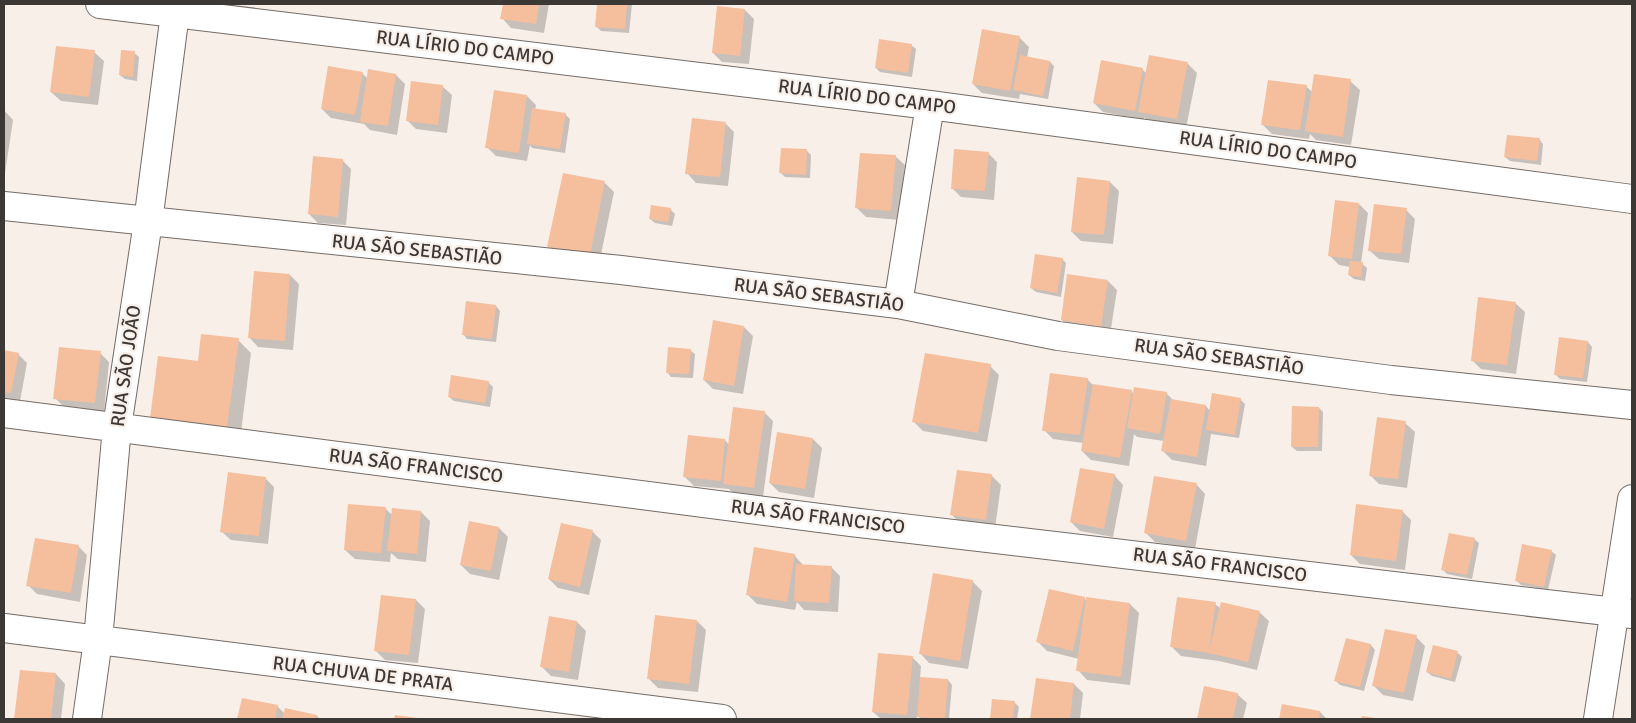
<svg xmlns="http://www.w3.org/2000/svg" width="1636" height="723" viewBox="0 0 1636 723" font-family="Signika,sans-serif">
<style>
.shadow{fill:#0003}
.building{fill:#f5bf9d}
.lines{fill:none;stroke-linecap:round;stroke-linejoin:round}
.minor-casing{stroke:#746b66;stroke-width:30}
.minor{stroke:#fff;stroke-width:28}
.labels{text-anchor:middle;dominant-baseline:central;stroke-width:4.5;stroke-linejoin:round;paint-order:stroke}
.street-label{font-size:19px;fill:#3c3836;stroke:#f9efe9}
</style>
<rect width="100%" height="100%" fill="#f9efe9"/>
<path class="shadow" d="M504 4H549L544 33 511 28 502 18Z
M598 4H632L629 33 601 31 596 26Z
M745 10 754 19 749 64 722 62 713 53Z
M1020 38 1029 47 1027 58 1050 62 1054 66 1048 99 1020 94 1019 99 982 93 973 84Z
M911 45 916 49 912 77 880 72 876 68Z
M94 52 104 61 98 105 61 101 51 92Z
M134 53 139 57 137 81 125 79 120 75Z
M1150 56 1188 64 1197 73 1186 128 1148 121 1144 117V120L1103 112 1094 103 1142 69 1146 73Z
M369 71 396 75 405 84 397 135 370 130 364 124 331 118 322 109 362 73 368 79Z
M1350 81 1360 90 1351 145 1316 140 1310 134 1309 139 1272 134 1263 125 1306 86 1312 92Z
M442 86 452 95 447 133 416 129 407 120Z
M527 96 536 105 535 110 565 114 570 119 565 153 532 148 530 145 527 161 496 156 487 147Z
M4 110 13 120 4 180Z
M725 123 734 132 728 186 696 183 687 173Z
M1539 139 1543 144 1541 165 1510 161 1505 157Z
M806 150 811 155 810 178 785 177 781 173Z
M988 153 997 162 994 200 961 197 952 188Z
M895 156 905 165 899 220 866 217 856 207Z
M342 160 351 169 346 225 318 223 309 214Z
M1110 182 1119 191 1113 244 1081 241 1072 232Z
M605 183 614 192 599 264 557 256 548 246Z
M1359 204 1368 213 1361 263 1367 268 1365 281 1354 279 1349 275 1350 267 1339 265 1330 256Z
M670 209 675 214 672 226 655 223 650 219Z
M1406 210 1415 219 1409 263 1379 259 1369 250Z
M1062 259 1066 263 1061 297 1036 292 1031 288Z
M290 275 299 284 293 350 258 347 249 337Z
M1108 281 1117 290 1110 335 1071 329 1062 320Z
M1515 303 1525 312 1516 374 1481 369 1472 360Z
M496 306 500 311 496 342 467 339 463 334Z
M744 327 753 336 743 394 713 389 704 380Z
M238 340 251 353 240 440 152 418Z
M1588 342 1592 347 1587 382 1560 379 1555 374Z
M690 350 695 354 693 378 671 377 667 372Z
M4 351 18 354 27 363 20 401 4 398Z
M100 353 109 362 104 412 64 407 55 398Z
M990 366 999 375 987 442 923 431 914 422Z
M1087 379 1093 385 1131 391 1134 394 1166 393 1174 401 1206 406 1210 411 1240 399 1245 404 1239 438 1211 434 1206 466 1172 460 1163 451 1164 441 1137 437 1134 434 1129 466 1091 460 1082 451 1083 443 1053 439 1044 430Z
M488 382 493 387 490 407 454 401 449 397Z
M1319 408 1323 412 1322 451H1297L1292 447Z
M764 412 773 421 763 497 733 493 729 489 694 486 685 477 725 440 729 445Z
M1405 423 1415 432 1407 488 1379 484 1370 475Z
M813 439 822 448 814 498 779 492 770 483Z
M958 471 992 476 1001 485 995 528 961 524 952 515Z
M1114 475 1123 485 1113 537 1080 531 1071 522Z
M265 478 274 487 268 544 231 540 221 531Z
M1196 484 1205 494 1195 549 1155 542 1146 533Z
M385 508 392 515 421 512 430 521 426 562 398 559 391 553 390 562 355 559 345 550Z
M1402 511 1411 520 1405 570 1360 564 1351 555Z
M499 528 508 537 499 580 470 574 461 565Z
M592 531 601 540 589 595 558 588 549 579Z
M1474 539 1479 543 1472 579 1447 574 1443 570Z
M78 546 87 555 80 602 37 594 28 585Z
M1551 551 1556 555 1548 590 1521 585 1516 580Z
M794 555 803 565 831 567 840 576 838 612 804 610 797 602 795 610 757 604 748 595Z
M934 575 973 582 982 591 968 669 929 663 920 653Z
M1084 598 1087 601 1130 604 1139 613 1130 685 1087 680 1078 670 1079 659 1047 651 1038 642Z
M416 600 425 609 418 663 385 660 375 650Z
M1215 604 1221 609 1259 612 1269 621 1257 670 1219 661 1181 656 1172 647Z
M550 618 577 622 586 631 578 680 551 676 542 667Z
M697 621 706 630 698 692 658 688 649 679Z
M1416 637 1425 646 1413 701 1383 695 1374 686Z
M1347 639 1371 645 1375 650 1364 691 1340 685 1336 681Z
M1458 653 1462 657 1455 682 1432 676 1427 672Z
M912 657 921 666 920 678 948 680 952 685 949 719H921L917 715V719H881L873 712Z
M21 671 56 674 65 684 61 719H16Z
M1037 679 1074 684 1083 693 1080 719H1032Z
M1205 687 1237 694 1247 703 1243 719H1198Z
M243 699 277 706 285 714 286 709 317 716 320 719H238Z
M993 700 1014 702 1019 707 1017 719H991Z
M1283 706 1320 712 1327 719H1280Z"/>
<path class="building" d="M503 4H539L536 24 500 19Z
M597 4H627L625 29 595 27Z
M717 6 745 9 740 56 712 53Z
M982 29 1020 36 1010 91 972 84Z
M879 39 912 44 908 73 875 68Z
M56 46 95 50 89 97 50 92Z
M121 50 135 51 133 77 119 75Z
M1020 55 1050 61 1043 96 1013 90Z
M1149 55 1188 62 1177 119 1138 112Z
M1101 60 1143 68 1135 111 1093 103Z
M328 66 363 72 355 115 321 109Z
M368 69 396 74 388 126 360 122Z
M1314 74 1351 79 1343 137 1305 131Z
M1268 80 1307 85 1300 130 1261 125Z
M411 81 443 85 438 125 406 121Z
M494 90 527 95 519 153 485 148Z
M532 108 566 113 560 149 527 144Z
M692 118 726 122 720 177 685 174Z
M1507 135 1540 138 1537 161 1504 157Z
M781 148 807 149 806 175 779 173Z
M954 149 989 152 985 191 951 189Z
M860 153 896 155 891 211 855 208Z
M313 156 343 159 338 217 308 214Z
M563 173 605 181 590 255 547 247Z
M1077 177 1110 181 1104 235 1071 232Z
M1335 200 1359 203 1352 259 1328 256Z
M1374 204 1407 208 1401 254 1368 251Z
M651 205 671 208 668 222 649 219Z
M1035 254 1063 258 1057 293 1030 288Z
M1350 261 1363 262 1361 277 1348 275Z
M254 271 290 274 285 341 248 338Z
M1067 274 1108 280 1101 327 1061 320Z
M1478 297 1516 302 1507 365 1471 361Z
M466 301 496 305 492 339 462 335Z
M713 320 744 326 734 386 703 380Z
M201 334 239 338 227 427 150 418 158 356 198 361Z
M1559 337 1588 341 1583 378 1554 375Z
M59 347 101 351 95 403 53 399Z
M668 347 691 349 689 374 666 373Z
M4 350 19 353 11 393 4 392Z
M925 353 991 364 978 433 912 422Z
M1050 373 1088 378 1080 435 1042 431Z
M451 375 489 381 485 403 448 397Z
M1093 384 1132 390 1120 458 1081 451Z
M1134 387 1167 392 1160 434 1127 428Z
M1212 393 1241 398 1235 435 1206 430Z
M1171 399 1206 405 1197 457 1161 451Z
M1292 406 1319 407 1318 447H1291Z
M733 407 765 411 754 488 723 484Z
M1377 417 1406 421 1398 479 1369 476Z
M777 432 813 438 805 489 769 483Z
M688 435 725 439 721 481 683 477Z
M1080 468 1115 474 1104 529 1070 522Z
M957 470 992 474 986 520 950 515Z
M228 472 266 477 259 536 220 532Z
M1154 476 1197 483 1186 541 1144 533Z
M348 504 386 507 381 553 344 550Z
M1356 504 1403 510 1396 561 1350 555Z
M392 508 421 511 417 554 387 551Z
M469 521 499 527 491 571 460 565Z
M561 523 593 530 580 587 548 579Z
M1449 533 1475 538 1467 575 1441 570Z
M35 538 79 545 71 593 26 586Z
M1522 544 1552 550 1544 587 1515 581Z
M754 547 795 554 787 602 746 595Z
M796 564 832 566 829 603 794 601Z
M933 573 973 580 960 661 919 654Z
M1049 589 1085 597 1073 651 1036 642Z
M381 595 416 599 409 655 374 651Z
M1086 597 1130 603 1121 677 1076 671Z
M1177 597 1216 602 1209 650 1221 602 1260 611 1248 662 1209 653 1170 647Z
M655 615 697 620 689 684 647 679Z
M549 616 577 621 569 672 540 667Z
M1385 629 1417 635 1404 693 1372 686Z
M1346 638 1371 644 1360 687 1334 681Z
M1433 645 1458 651 1451 679 1426 672Z
M878 653 913 656 907 715 872 712Z
M20 670 56 673 51 719H14Z
M920 677 948 679 945 719 917 717Z
M1036 678 1074 683 1070 719H1030Z
M1204 686 1238 693 1233 719H1197Z
M242 698 278 705 275 719H237Z
M992 699 1015 701 1013 719H990Z
M1282 704 1320 711 1319 719H1279Z
M285 708 317 715 316 719H282Z
M395 715 418 718V719H394Z
M1362 716 1376 718 1375 719H1361Z"/>
<g class="lines">
<g class="minor-casing">
<path id="minor" d="M100 4 930 105 1632 199
M4 206 621 270 898 304 1058 336 1391 380 1632 405
M898 304 930 105
M4 413 851 522 1632 614
M4 628 722 719
M87 719 98 640 117 427 148 222 175 13
M1598 719 1632 499"/>
</g>
<use href="#minor" class="minor"/>
</g>
<g class="labels">
<g class="street-label">
<text transform="translate(465 48) rotate(7)">RUA LÍRIO DO CAMPO</text>
<text transform="translate(867 97) rotate(7)">RUA LÍRIO DO CAMPO</text>
<text transform="translate(1268 150) rotate(8)">RUA LÍRIO DO CAMPO</text>
<text transform="translate(417 250) rotate(6)">RUA SÃO SEBASTIÃO</text>
<text transform="translate(819 295) rotate(7)">RUA SÃO SEBASTIÃO</text>
<text transform="translate(1219 357) rotate(8)">RUA SÃO SEBASTIÃO</text>
<text transform="translate(126 366) rotate(-82)">RUA SÃO JOÃO</text>
<text transform="translate(416 466) rotate(7)">RUA SÃO FRANCISCO</text>
<text transform="translate(818 517) rotate(7)">RUA SÃO FRANCISCO</text>
<text transform="translate(1220 565) rotate(7)">RUA SÃO FRANCISCO</text>
<text transform="translate(363 674) rotate(7)">RUA CHUVA DE PRATA</text>
</g>
</g>
<rect width="1636" height="723" fill="none" stroke="#3c3836" stroke-width="10"/>
</svg>
